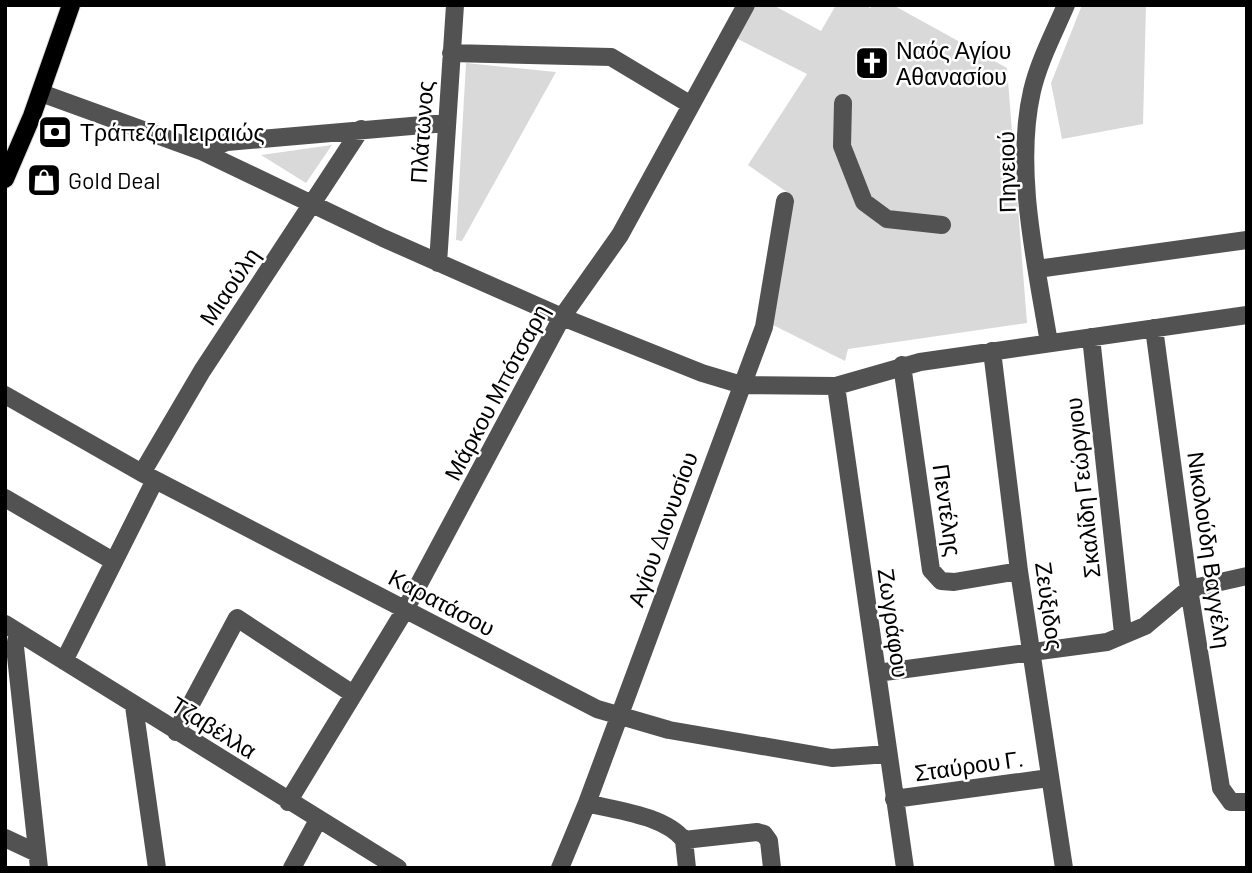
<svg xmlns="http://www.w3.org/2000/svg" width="1252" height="873" viewBox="0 0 1252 873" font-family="Barlow,sans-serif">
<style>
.green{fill:#d9d9d9}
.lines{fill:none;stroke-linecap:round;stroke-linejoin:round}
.major-casing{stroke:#dbdbdb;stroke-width:20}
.minor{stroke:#525252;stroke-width:18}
.major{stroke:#000;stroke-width:18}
.labels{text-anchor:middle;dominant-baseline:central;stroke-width:5;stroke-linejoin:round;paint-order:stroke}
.poi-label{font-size:23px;fill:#000;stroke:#fff;text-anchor:start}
.street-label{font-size:23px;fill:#000;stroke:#fff}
</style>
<rect width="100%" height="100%" fill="#fff"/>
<path class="green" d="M756 5H773L821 31 836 5H865L870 8 873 5H893L1007 68 1027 323 848 349 845 361 773 325 794 197 748 165 807 74 736 38Z
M1082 5H1146L1143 124 1062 139 1051 83Z
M466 63 556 72 462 241 456 240Z
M332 145 306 183 261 155Z"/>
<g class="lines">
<g class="major-casing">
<path id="major" d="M5 179 32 116 71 5"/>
</g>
<path class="minor" d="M451 53 611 57 691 105
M41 93 201 151 383 238 562 317 702 373 742 385 836 386 920 362 1247 315
M843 103 842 146 864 202 887 219 942 225
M201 151 227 142 446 123
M438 263 455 5
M1037 269 1247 240
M1154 328 1189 589 1221 788 1231 802H1247
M1091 337 1123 633
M1049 343C1036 263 1014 170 1032 91 1039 61 1054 33 1066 5
M992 351 1019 571 1064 868
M902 365 931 570 941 581 954 582 1019 571
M836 386 905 868
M5 395 142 473 597 709 669 730 832 758 888 754
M142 473 202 371 361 129
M5 498 113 561
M5 624 398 868
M18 632 15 647 39 868
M64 661 155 480
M877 673 1107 642 1145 626 1189 589 1247 576
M134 706 157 868
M176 732 237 618 353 694
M894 799 1049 778
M288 802 405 610 562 317 620 235 746 5
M587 803C617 811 664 815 684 840
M5 838 37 853
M292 868 318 820
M560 868 587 803 764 327 785 201
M687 868 684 840 757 832 764 834 769 841 772 868"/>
<use href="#major" class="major"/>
</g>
<defs>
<g id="church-square" transform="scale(1.75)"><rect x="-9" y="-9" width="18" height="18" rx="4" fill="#000" stroke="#fff"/><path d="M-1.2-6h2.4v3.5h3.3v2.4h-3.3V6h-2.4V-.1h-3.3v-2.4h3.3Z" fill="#fff"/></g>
<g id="bank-square" transform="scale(1.75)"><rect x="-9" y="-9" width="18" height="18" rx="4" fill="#000" stroke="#fff"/><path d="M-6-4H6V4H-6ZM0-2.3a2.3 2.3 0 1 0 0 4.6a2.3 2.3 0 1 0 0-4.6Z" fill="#fff"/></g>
<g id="shop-square" transform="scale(1.75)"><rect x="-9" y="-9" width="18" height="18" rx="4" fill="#000" stroke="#fff"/><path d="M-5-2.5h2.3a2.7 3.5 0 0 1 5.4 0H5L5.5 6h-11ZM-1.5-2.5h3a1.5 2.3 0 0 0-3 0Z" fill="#fff"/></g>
</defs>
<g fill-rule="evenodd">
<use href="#church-square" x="872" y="63"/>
<use href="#bank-square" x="55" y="132"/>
<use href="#shop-square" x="44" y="180"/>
</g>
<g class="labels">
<g class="poi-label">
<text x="896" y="50">Ναός Αγίου<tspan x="896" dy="26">Αθανασίου</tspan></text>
<text x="80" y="132">Τράπεζα Πειραιώς</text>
<text x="68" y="180">Gold Deal</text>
</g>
<g class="street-label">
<text transform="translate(421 132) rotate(-86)">Πλάτωνος</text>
<text transform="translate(1006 172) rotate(-91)">Πηνειού</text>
<text transform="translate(229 286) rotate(-56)">Μιαούλη</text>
<text transform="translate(496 392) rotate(-62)">Μάρκου Μπότσαρη</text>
<text transform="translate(1082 488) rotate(-96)">Σκαλίδη Γεώργιου</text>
<text transform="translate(948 510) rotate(82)">Πεντέλης</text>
<text transform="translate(662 529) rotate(-70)">Αγίου Διονυσίου</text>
<text transform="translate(1210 550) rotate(82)">Νικολούδη Βαγγέλη</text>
<text transform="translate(442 602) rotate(28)">Καρατάσου</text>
<text transform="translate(1050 606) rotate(82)">Ζεύξιδος</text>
<text transform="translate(894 623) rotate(82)">Ζωγράφου</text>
<text transform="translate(214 727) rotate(32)">Τζαβέλλα</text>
<text transform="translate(969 765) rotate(-8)">Σταύρου Γ.</text>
</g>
</g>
<rect width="1252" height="873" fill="none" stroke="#000000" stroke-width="14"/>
</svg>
